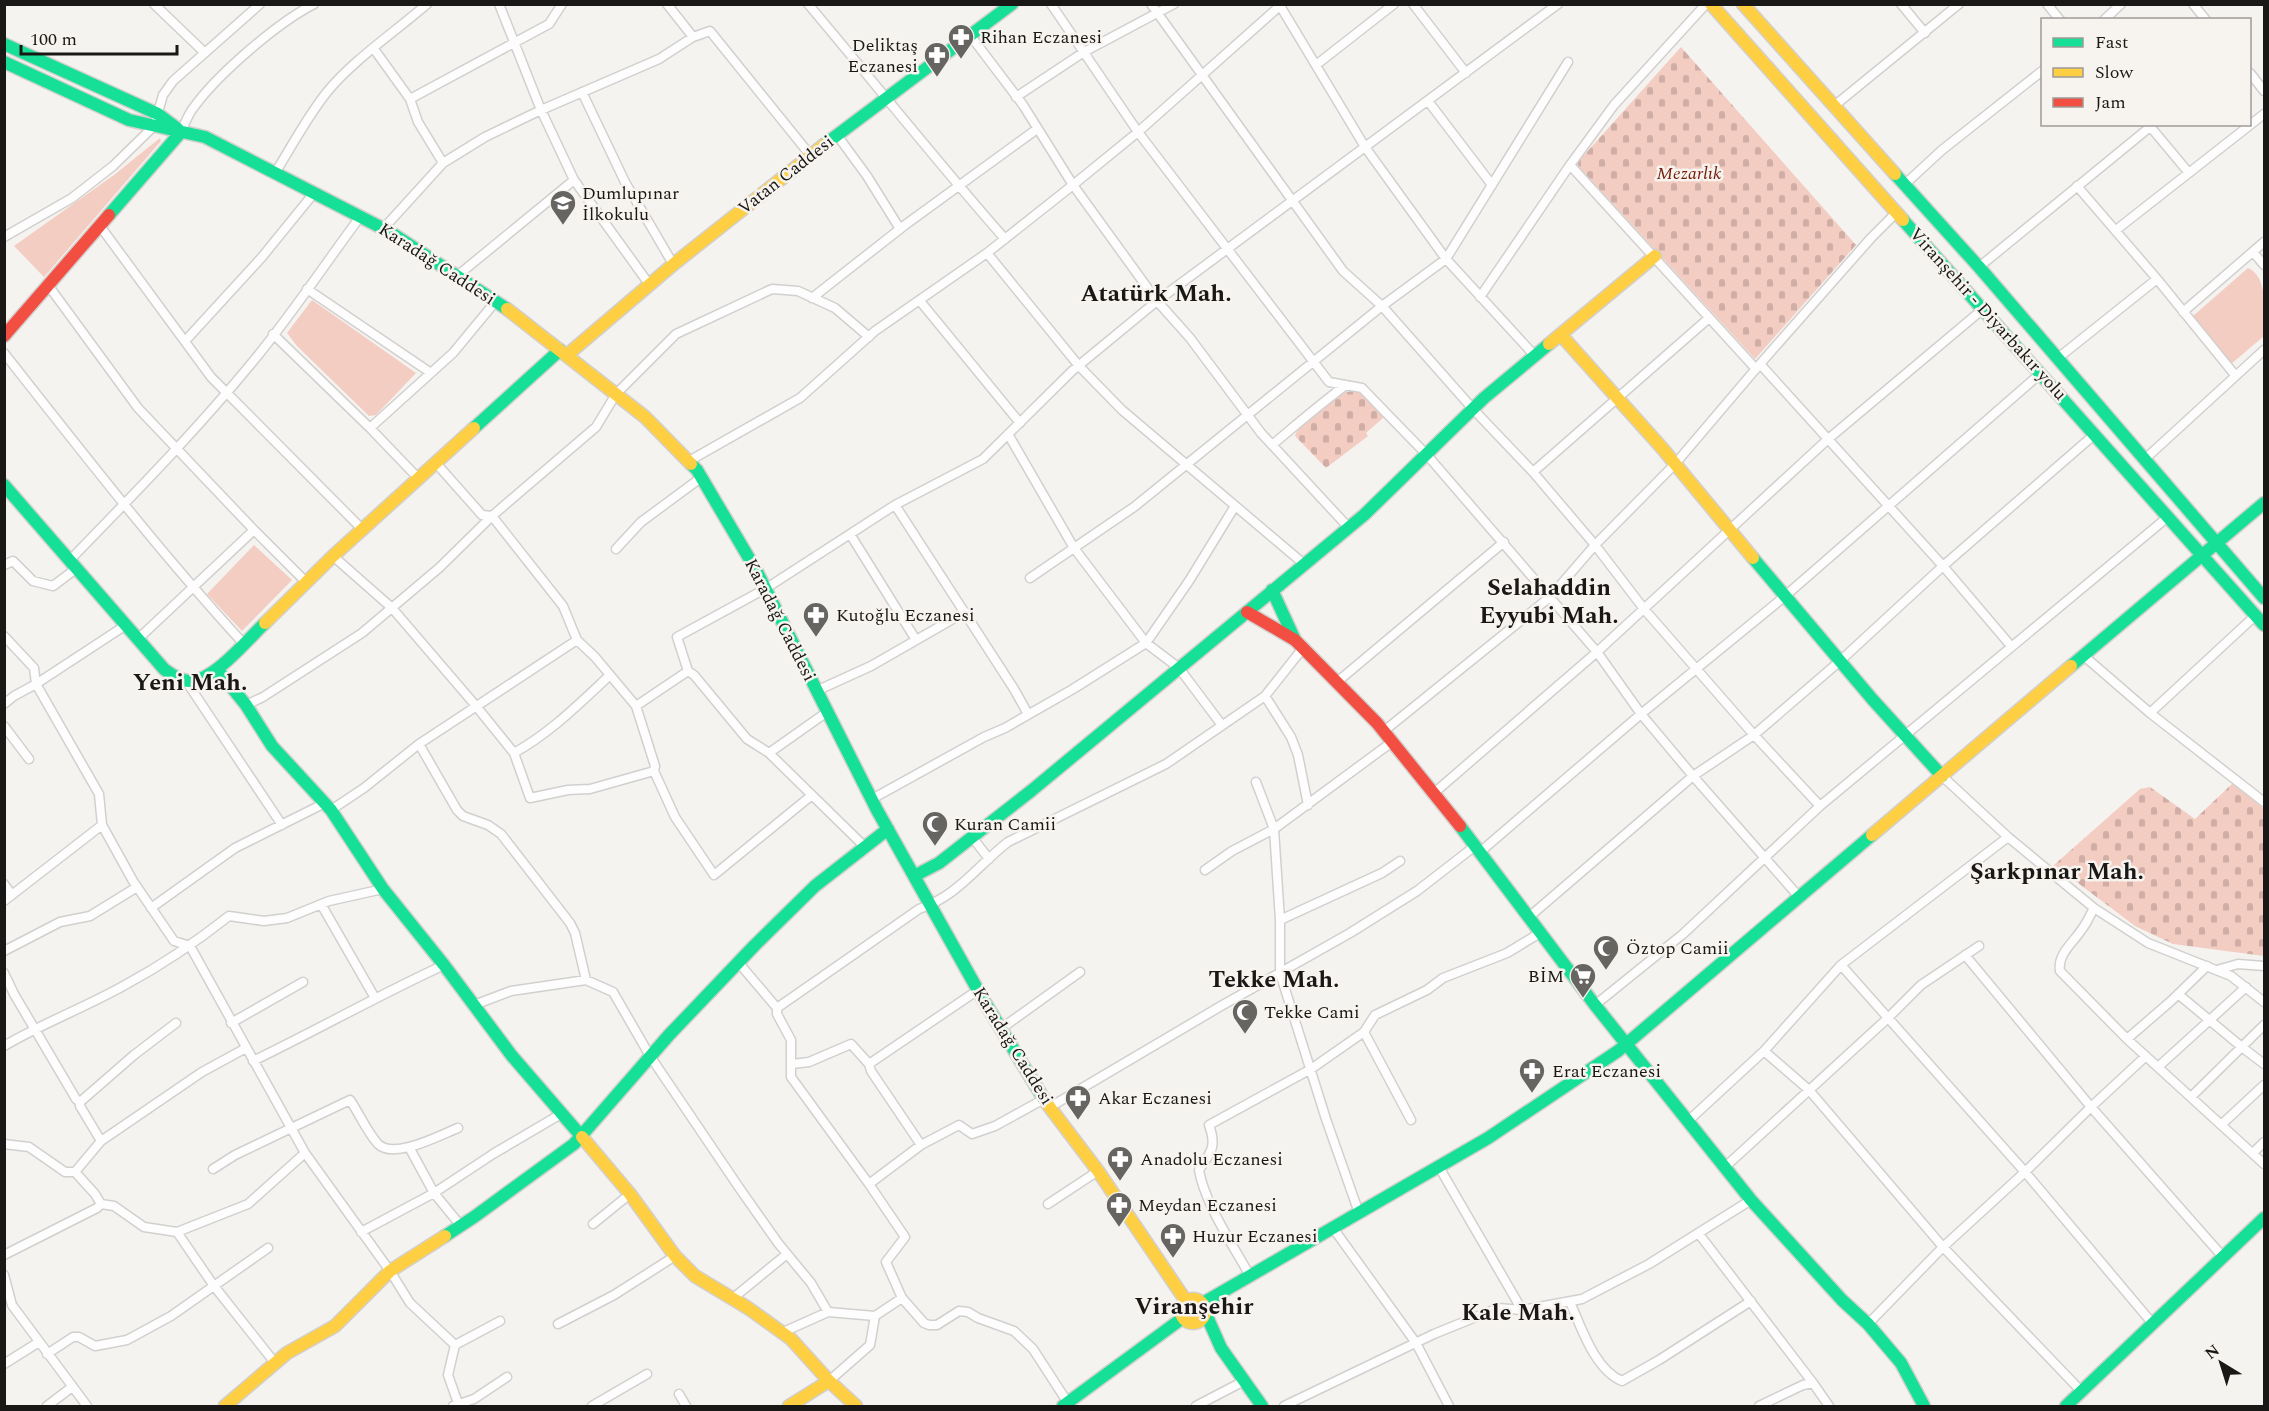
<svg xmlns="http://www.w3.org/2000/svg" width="2269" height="1411" viewBox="0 0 2269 1411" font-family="Spectral,serif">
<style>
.green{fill:#f3ccc2}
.cemetery{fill:url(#cemetery-stones)}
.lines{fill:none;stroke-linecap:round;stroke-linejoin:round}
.street-casing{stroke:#d2d0ce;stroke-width:11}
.fast-casing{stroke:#d2d0ce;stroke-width:15}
.slow-casing{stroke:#d2d0ce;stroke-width:15}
.jam-casing{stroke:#d2d0ce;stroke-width:15}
.street{stroke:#fefdfd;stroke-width:8}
.fast{stroke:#16e098;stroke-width:12}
.slow{stroke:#ffcf43;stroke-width:12}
.jam{stroke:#f24e42;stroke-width:12}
.labels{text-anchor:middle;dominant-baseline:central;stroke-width:5;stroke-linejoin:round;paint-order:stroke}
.poi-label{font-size:18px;fill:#191816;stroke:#f7f3ee;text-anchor:start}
.park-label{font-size:18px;font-style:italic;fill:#741c0a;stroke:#f7f3ee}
.street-label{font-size:18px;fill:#191816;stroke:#f7f3ee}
.district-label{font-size:24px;font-weight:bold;fill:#191816;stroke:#f7f3ee}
</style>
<defs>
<pattern id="cemetery-stones" width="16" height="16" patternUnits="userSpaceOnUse" patternTransform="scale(1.5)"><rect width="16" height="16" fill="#f3ccc2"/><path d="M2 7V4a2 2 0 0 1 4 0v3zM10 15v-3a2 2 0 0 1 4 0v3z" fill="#d0aea6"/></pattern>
</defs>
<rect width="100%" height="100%" fill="#f5f3f0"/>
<path class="green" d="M160 138 161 141 44 277 14 246 114 175Z
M2248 268C2269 277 2264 314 2264 336L2230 365 2193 316Z
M312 300 416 373 376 415 369 416 297 346 287 333Z
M254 545 292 580 242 631 207 594Z"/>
<path class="cemetery" d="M1681 47 1856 245 1755 359 1579 167 1577 163Z
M1357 390 1384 417 1366 433 1368 436 1326 468 1295 436 1296 433C1314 410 1327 394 1357 390Z
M2233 783 2264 809V956L2173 944 2135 926 2054 865 2140 789 2150 787 2195 819Z"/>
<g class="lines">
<g class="street-casing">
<path id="street" d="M154 4 205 53
M499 4 541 110 574 180 649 284
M667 4 693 37
M808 4C874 82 937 162 1005 239
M1051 4 1138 132 1329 382 1362 388 1427 455 1597 652 1641 714 1693 776 1800 898
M1151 4 1343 271 1382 306 1473 409 1533 472 1595 545 1644 609 1754 735 1820 806
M1279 4 1365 147 1446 259 1535 356
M1413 4 1466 73
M1901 4 1925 33
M2047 4 2060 20
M2193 4 2206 20
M2104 20 2121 4
M970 35 1023 105 1073 185 1157 301 1190 338 1261 433 1349 528
M374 49 410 99 418 122 443 163
M1316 65 1394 4
M2250 73 2264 91
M582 92 625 182 673 264
M1016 97 1084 52 1174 4
M410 99 549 24 562 4
M1428 101 1492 185
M1834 106 1959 4
M2148 124 2189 173
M181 132C185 124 188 114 194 107 218 74 277 23 314 4
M837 135 867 176 900 229
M1570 165 1756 369
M275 173C292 146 307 117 327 92 352 61 396 31 427 4
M1904 185 1942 150 2042 71
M2077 186 2157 279 2235 375
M100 226 211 377 362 529
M383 229 443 163 485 137 541 110 659 59 693 37 710 31 811 156
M2116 230 2264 114
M4 237 72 198 113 166 154 126 163 95 173 81 260 4
M2253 252 2264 265
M987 253 1079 366 1122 410 1304 564
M1979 267 2150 127
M457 276 574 180
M48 285 138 408 254 530 306 582
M307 289 431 373
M1480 297 1570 165 1614 105 1706 4
M812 298 905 225 1037 129
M920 301 1020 423
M2183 312 2264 242
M273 334 370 428 418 478
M186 340 262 257 314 193
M4 353C82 452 158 550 243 643
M2058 358 2157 279
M1760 364 1943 566 2011 646
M370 428 453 353 496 301
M1008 434 1074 548 1146 643 1179 668 1221 724
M1272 445C1296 425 1320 404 1346 385
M2145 459 2264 350
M689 461 800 398 875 331 987 253 1073 185 1138 132 1282 4
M435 462 482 515 492 516 563 606 577 640 595 657 636 706 655 766 654 771 675 817 714 875 812 795
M1533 472 1709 318
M895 505 1014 689 1028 714
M850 534 916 640
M616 549 641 522 702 477
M333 556 392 608 476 706 514 753 530 798 568 790 590 789 654 771
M70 560C133 495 197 430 255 359 292 314 325 264 360 217
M4 565 13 561 33 581 53 586 77 568
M1030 578 1134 507 1382 306 1446 259 1568 62
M4 636 34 668 36 684 99 794 102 825 133 881 174 941 190 946 305 1153 390 1271 410 1303 455 1345
M138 639 254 530
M2084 656 2150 713 2264 802
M186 681 282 825
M1337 682 1504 542
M816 691 871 666 965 612
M1265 696 1291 737 1298 755 1308 805
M4 704 14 696 36 684 126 625
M246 705 263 697 362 633 439 568 492 516 596 427 616 394 676 334 772 289 798 291 835 308 869 337
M636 706 688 671
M2150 713 2256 615
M4 726 29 759
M1384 731 1550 597 1595 545 1675 464 1760 364 1871 238 1897 212
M419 744 457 810 463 816 488 825 501 834 570 923 575 933 586 980
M514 753C550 733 579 704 609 676
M769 753 827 712
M1942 776 2008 837 2094 908 2148 943 2231 976 2264 1002
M1256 782 1274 829 1280 920V973L1326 1119 1359 1213
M1434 793 1597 652 1827 440 1983 309
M872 799 984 737 1005 728 1073 689 1146 643 1189 581 1235 506
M331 810 364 788 419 744 577 640
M972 837 989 859
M865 847 769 753 747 739 694 675 688 671 677 637 765 589 895 505 983 459 1072 371 1157 301 1558 4
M1480 852 1641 714 1784 597 2041 373
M1205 870 1232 851 1274 829 1392 742
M4 884 12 895
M4 901 102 825
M321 904 375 998
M151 908 235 848 325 803
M2094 908C2090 915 2087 923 2082 929 2074 942 2057 954 2060 971L2127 1039 2264 1164
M1529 917 1693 776 1754 735 1840 661 1943 566 2095 434
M1280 920 1382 873 1400 861
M4 951 60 922 90 916 137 887
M1965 955 2091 1107 2223 1257
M738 962 777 1008V1014L791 1040V1077L869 1184
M1841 965 2025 1172 2153 1324
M2217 970 2238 964 2264 966
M4 973 14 994 76 1099 80 1102V1106L101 1141
M2178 994 2243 1048 2264 1064
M474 1005 511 991 586 980 613 992 650 1056 740 1189 778 1243 811 1283 828 1312
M1595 1005 1683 934 1820 806 2169 516
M777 1008 919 909C958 896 978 865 1008 842L1166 764 1265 696 1303 648
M231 1023 303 982
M1002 1028 1080 972
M2127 1039 2171 1001 2207 966
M4 1046C43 1023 86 1007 125 985 162 965 196 942 229 916L264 921 287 918 329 901 383 889
M1764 1051 1809 1090 1943 1247 2082 1392
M253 1061C317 1030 379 995 444 965
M792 1064 809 1062 851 1044 869 1064 871 1071 921 1145
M869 1064 978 990
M2158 1067 2246 987
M2191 1097 2264 1025
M80 1102 134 1055 176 1023
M1050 1107 1221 1006 1350 933 1417 891 1475 846
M1411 1120 1364 1032 1375 1015 1427 990 1443 978 1507 953 1540 933
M1687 1122 1764 1051 1841 965 2008 837
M2221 1125 2264 1085
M4 1144 29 1147 65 1172H75L95 1194 101 1204
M409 1147 434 1193 461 1226
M2253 1153 2264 1142
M1439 1167 1522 1310
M1725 1167 1888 1018 1921 985 1979 946
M213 1169 235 1155 350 1100C359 1113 367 1132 378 1144 394 1160 440 1135 458 1128
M75 1172 101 1141 202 1072 246 1048
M1048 1204 1098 1171
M593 1224 630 1194
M1333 1228 1416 1343 1449 1406
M177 1232 214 1286 275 1363
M361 1232 434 1193 493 1154 561 1114
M1699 1234 1813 1383 1803 1385 1759 1406
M4 1255 97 1208 101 1204 114 1206 144 1227 177 1232 248 1204 305 1153
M4 1275 12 1305 87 1406
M1250 1276C1234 1247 1204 1202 1199 1170 1211 1152 1217 1147 1209 1125L1311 1069 1364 1032
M902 1298 924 1323 929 1325H937L959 1311 968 1312 978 1318 1014 1331 1033 1349 1068 1403
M732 1299 787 1254
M1570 1302C1581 1327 1595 1370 1622 1381L1659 1360 1751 1301
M558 1324 614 1295 675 1256
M1868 1324 1943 1247 2025 1172 2091 1107 2146 1056
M781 1333 828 1312 875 1316 902 1298 886 1262 905 1237 869 1184 921 1145 959 1125 972 1134 995 1126 1044 1099
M47 1354 73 1337H79L95 1346 127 1340 171 1316 268 1248
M4 1364 39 1342
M829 1381 870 1345 875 1316
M1813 1383 1829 1406
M679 1394 686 1406
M47 1406 72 1387
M453 1406 474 1399 507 1377
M459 1406 448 1375 455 1345 500 1321
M592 1406 647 1374
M1196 1406 1244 1381
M1284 1406 1434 1334 1498 1308 1522 1310 1582 1299 1649 1264 1751 1200"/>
</g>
<g class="fast-casing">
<path id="fast" d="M4 44 158 114 178 129
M4 62 129 120 205 137 390 232 507 309
M824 145 1012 4
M1895 174 1979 267 2264 598
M109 215 181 132
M1903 220 2264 625
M474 428 560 350
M691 464 697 470 756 570 877 810 984 1001 1045 1101
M4 485 164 669C171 674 180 681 190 681 214 681 248 639 265 623
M1753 558 1873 700 1942 776
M1272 590 1295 640
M2071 666 2264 503
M217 669 246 705 272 746 331 810 383 889 444 965 512 1056 582 1137
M1460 826 1595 1005 1751 1200 1842 1300 1868 1324 1901 1363 1924 1406
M914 876 939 863 1031 791 1364 515 1484 398 1549 344
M445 1236 474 1217 574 1144 669 1035 755 945 815 886 888 829
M1203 1303 1488 1138 1618 1051 1872 835
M1205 1312 1221 1348 1262 1406
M1063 1406 1184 1317
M2066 1406 2264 1218"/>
</g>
<g class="slow-casing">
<path id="slow" d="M1711 4 1903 220
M1743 4 1895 174
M507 309 645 417 691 464
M1561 335 1662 448 1753 558
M1549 344 1655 256
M567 355 675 263 824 145
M265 623 333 556 474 428
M1872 835 2071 666
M1045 1101 1098 1171 1186 1301
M582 1137 630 1194 675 1256 695 1276 748 1308 791 1339 829 1381 856 1406
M1181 1311a12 12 0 1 1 24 0a12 12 0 1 1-24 0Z
M225 1406 287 1353 335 1326 390 1271 445 1236
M789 1406 829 1381"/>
</g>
<g class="jam-casing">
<path id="jam" d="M4 336 109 215
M1247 612 1295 640 1377 723 1460 826"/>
</g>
<use href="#street" class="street"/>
<use href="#fast" class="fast"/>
<use href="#slow" class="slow"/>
<use href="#jam" class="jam"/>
</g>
<defs>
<g id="pharmacy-pin" transform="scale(1.35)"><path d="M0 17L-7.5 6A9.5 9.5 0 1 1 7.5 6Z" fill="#666562" stroke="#f7f3ee"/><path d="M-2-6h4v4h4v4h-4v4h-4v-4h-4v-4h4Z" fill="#fff"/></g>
<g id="school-pin" transform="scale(1.35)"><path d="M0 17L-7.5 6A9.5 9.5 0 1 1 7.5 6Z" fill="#666562" stroke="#f7f3ee"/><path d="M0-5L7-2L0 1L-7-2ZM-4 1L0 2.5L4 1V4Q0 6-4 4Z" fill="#fff"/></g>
<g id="mosque-pin" transform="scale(1.35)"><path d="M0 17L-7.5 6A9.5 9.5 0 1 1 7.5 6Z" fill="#666562" stroke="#f7f3ee"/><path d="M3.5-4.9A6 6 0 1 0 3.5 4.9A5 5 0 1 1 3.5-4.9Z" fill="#fff"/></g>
<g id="supermarket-pin" transform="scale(1.35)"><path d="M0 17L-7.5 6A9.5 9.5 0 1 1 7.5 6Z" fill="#666562" stroke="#f7f3ee"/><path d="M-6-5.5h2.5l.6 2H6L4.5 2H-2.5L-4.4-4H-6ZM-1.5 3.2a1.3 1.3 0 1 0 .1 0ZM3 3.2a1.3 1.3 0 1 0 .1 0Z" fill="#fff"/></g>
</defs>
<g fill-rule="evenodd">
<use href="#pharmacy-pin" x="961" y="37"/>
<use href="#pharmacy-pin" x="937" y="55"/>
<use href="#school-pin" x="563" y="203"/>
<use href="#pharmacy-pin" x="816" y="615"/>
<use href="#mosque-pin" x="935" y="824"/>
<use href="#mosque-pin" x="1606" y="948"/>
<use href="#supermarket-pin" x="1583" y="976"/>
<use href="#mosque-pin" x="1245" y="1012"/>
<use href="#pharmacy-pin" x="1532" y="1071"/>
<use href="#pharmacy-pin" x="1078" y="1098"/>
<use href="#pharmacy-pin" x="1120" y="1159"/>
<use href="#pharmacy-pin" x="1119" y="1205"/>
<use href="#pharmacy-pin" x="1173" y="1236"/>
</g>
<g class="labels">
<g class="poi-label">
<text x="980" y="37">Rihan Eczanesi</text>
<text x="918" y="45" text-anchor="end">Deliktaş<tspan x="918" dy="21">Eczanesi</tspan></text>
<text x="582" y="193">Dumlupınar<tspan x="582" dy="21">İlkokulu</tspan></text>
<text x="836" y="615">Kutoğlu Eczanesi</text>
<text x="954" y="824">Kuran Camii</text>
<text x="1626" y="948">Öztop Camii</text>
<text x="1564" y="976" text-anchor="end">BİM</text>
<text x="1264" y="1012">Tekke Cami</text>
<text x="1552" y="1071">Erat Eczanesi</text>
<text x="1098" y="1098">Akar Eczanesi</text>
<text x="1140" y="1159">Anadolu Eczanesi</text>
<text x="1138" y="1205">Meydan Eczanesi</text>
<text x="1192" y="1236">Huzur Eczanesi</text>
</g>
<g class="park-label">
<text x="1689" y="173">Mezarlık</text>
</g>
<g class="street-label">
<text transform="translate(786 175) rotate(-38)">Vatan Caddesi</text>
<text transform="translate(437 264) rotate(33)">Karadağ Caddesi</text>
<text transform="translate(1988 314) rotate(48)">Viranşehir - Diyarbakır yolu</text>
<text transform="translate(780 620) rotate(63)">Karadağ Caddesi</text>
<text transform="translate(1013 1046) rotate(58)">Karadağ Caddesi</text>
</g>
<g class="district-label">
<text x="1156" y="294">Atatürk Mah.</text>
<text x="1549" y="588">Selahaddin<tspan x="1549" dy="28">Eyyubi Mah.</tspan></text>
<text x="190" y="683">Yeni Mah.</text>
<text x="2057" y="872">Şarkpınar Mah.</text>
<text x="1274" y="980">Tekke Mah.</text>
<text x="1194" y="1307">Viranşehir</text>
<text x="1518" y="1313">Kale Mah.</text>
</g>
</g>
<rect width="2269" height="1411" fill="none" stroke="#191816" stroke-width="12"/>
<rect x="2041" y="18" width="210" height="108" fill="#f7f3ee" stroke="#9e9b98" stroke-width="1.5"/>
<rect x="2053" y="38" width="30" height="9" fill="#16e098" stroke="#9e9b98" stroke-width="1.5"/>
<text x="2095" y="48" font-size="18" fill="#191816">Fast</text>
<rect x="2053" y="68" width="30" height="9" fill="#ffcf43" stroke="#9e9b98" stroke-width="1.5"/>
<text x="2095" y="78" font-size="18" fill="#191816">Slow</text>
<rect x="2053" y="98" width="30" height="9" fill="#f24e42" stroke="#9e9b98" stroke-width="1.5"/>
<text x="2095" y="108" font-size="18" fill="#191816">Jam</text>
<g transform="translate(2221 1363) rotate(322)" stroke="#f7f3ee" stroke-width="4.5" paint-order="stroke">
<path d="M0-4.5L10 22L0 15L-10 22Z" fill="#191816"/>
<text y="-9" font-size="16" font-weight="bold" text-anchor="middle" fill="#191816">N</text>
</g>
<path d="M21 45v9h156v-9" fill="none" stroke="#191816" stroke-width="3"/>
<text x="30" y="45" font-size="18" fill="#191816" stroke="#f7f3ee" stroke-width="4.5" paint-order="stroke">100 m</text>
</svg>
